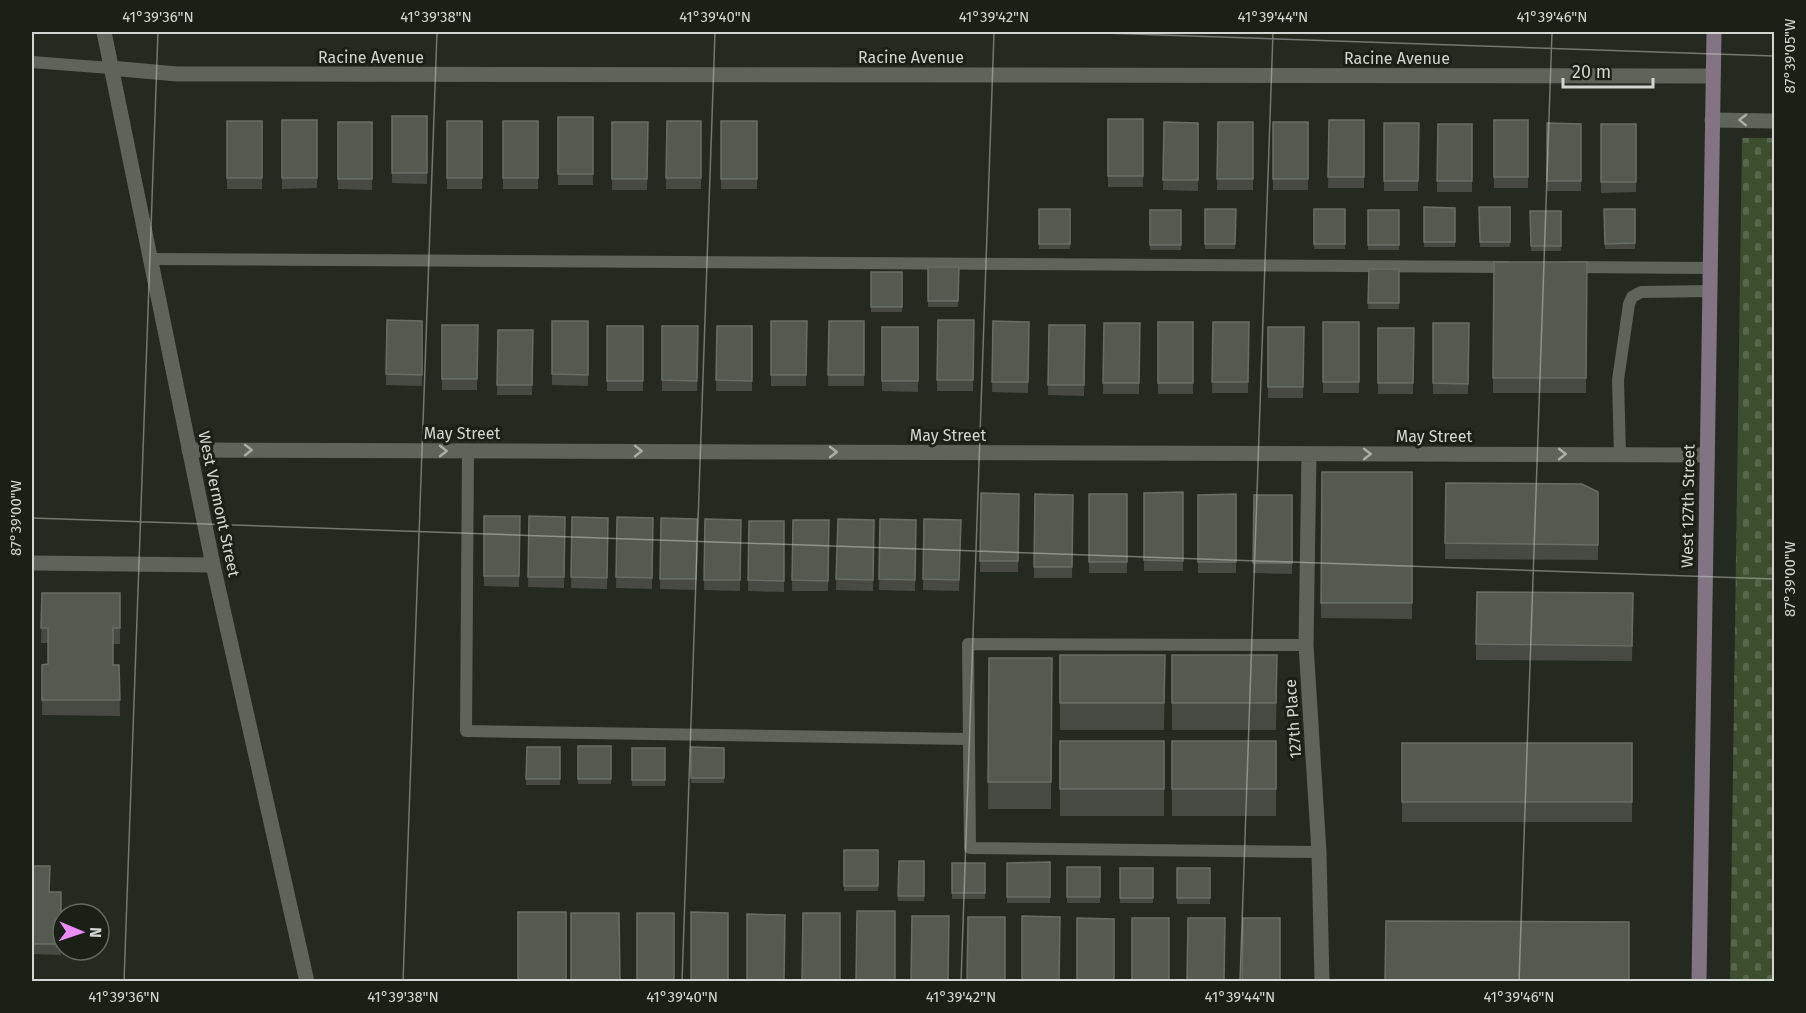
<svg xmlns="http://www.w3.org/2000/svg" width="1806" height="1013" viewBox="0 0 1806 1013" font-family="'Fira Sans',sans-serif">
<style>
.cemetery{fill:url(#cemetery-stones)}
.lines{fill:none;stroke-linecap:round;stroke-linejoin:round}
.service{stroke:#5e645a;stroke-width:12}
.minor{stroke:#5e645a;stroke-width:15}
.tertiary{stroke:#5e645a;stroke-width:15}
.secondary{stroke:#837484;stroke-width:15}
.wall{fill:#464a42}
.building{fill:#555a51;stroke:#686d65;stroke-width:1.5}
.oneway{stroke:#a9aea7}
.ticks{fill:none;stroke:#d2d6d0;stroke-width:1.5;stroke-opacity:0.45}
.labels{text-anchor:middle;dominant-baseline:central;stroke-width:6;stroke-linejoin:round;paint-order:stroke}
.street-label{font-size:16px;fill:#d2d6d0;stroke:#1b2017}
.neatline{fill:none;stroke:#d2d6d0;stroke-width:2}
.ticks-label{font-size:15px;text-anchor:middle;fill:#d2d6d0}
</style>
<defs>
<pattern id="cemetery-stones" width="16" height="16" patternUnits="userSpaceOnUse" patternTransform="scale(1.5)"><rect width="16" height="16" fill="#3c4e2e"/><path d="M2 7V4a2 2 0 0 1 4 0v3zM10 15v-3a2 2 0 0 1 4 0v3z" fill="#57674b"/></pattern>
</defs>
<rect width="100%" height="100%" fill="#252a21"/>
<path class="cemetery" d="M1742 138H1774V982L1730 981Z"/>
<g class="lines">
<path class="service" d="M32 62 110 68
M150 259 1508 267
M1570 267 1710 268
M468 451 466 731 968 739
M1620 455 1618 380 1629 304 1632 297 1641 292 1710 291
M1306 645 968 644 970 848 1319 852"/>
<path class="minor" d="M110 68 177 74 1713 76
M1712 120 1774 121
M189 450 1707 455
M1309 454 1306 645 1319 852 1322 982
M32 563 213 565"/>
<path class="tertiary" d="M104 32 213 565 307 982"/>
<path class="secondary" d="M1699 982 1714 32"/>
</g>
<path class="wall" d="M392 116H427V184L392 183Z
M558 117H593V185H558Z
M1108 119H1143V187H1108Z
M282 120H317V188L282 189Z
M1329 120H1364V188H1328Z
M1494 120H1528V188H1494Z
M227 121H262V189H227Z
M447 121H482V189H447Z
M503 121H538V189H503Z
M667 121H701V189H666Z
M721 121H757V189H721Z
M338 122H372V190L338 189Z
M612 122H648L647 190H612Z
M1164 122 1198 123V191L1163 190Z
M1218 122H1253V190H1217Z
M1273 122H1308V190H1273Z
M1384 123H1419L1418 191H1384Z
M1547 123 1581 124V191H1547Z
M1438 124H1472V192H1437Z
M1601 124H1636V192L1601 193Z
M1424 207 1455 208V247H1424Z
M1479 207H1510V247H1480Z
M1039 209H1070V249H1039Z
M1205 209H1236L1235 249H1205Z
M1314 209H1345V249H1314Z
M1604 209H1635V249H1605Z
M1150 210H1181V250H1150Z
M1368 210H1399V250H1368Z
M1530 211H1561V251H1531Z
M1494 262H1587L1586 393H1493Z
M928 267H959L958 307H928Z
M1369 269H1399V309H1368Z
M871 272H902V312H871Z
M387 320 422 321V386L386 385Z
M938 320H974L973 391H937Z
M552 321H588V386L552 385Z
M771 321H807L806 386H771Z
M829 321H864V386H828Z
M993 321 1029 322 1028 393 992 392Z
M1158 322H1193V394H1158Z
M1213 322H1249L1248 393H1212Z
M1323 322H1359V393H1323Z
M1104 323H1140L1139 394H1103Z
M1433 323H1469L1468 394H1433Z
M442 325H478L477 390H442Z
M1049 325H1085L1084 396 1048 395Z
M607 326H643V391H607Z
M662 326H698L697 391H662Z
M717 326H752V391H716Z
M882 327H918V392L882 391Z
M1268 327H1304L1303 398H1268Z
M1378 328H1414L1413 394H1378Z
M498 330H533L532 395H497Z
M1322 472H1412V619L1321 618Z
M1446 483 1598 492V560L1445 559Z
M1183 492V571H1144V493Z
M981 493 1019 494 1018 572H980Z
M1035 494 1073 495 1072 578H1034Z
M1089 494H1127V573H1089Z
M1236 494V573H1198V495Z
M1254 495H1292V574L1253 573Z
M484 516H520L519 587 484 586Z
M529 516 565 517 564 588 528 587Z
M572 517 608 518 607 589 571 588Z
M617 517 653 518 652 589 616 588Z
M661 518 697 519 696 590 660 589Z
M705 519 741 520 740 591 704 590Z
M838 519 874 520 873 591 836 590Z
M880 519 916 520 915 591 879 590Z
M924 519 961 520 959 591 923 590Z
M793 520H829L828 591H792Z
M749 521H784V592L748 591Z
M42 593H120V644H113V665H119L120 716 42 715V665L48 664V643H41Z
M1633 593 1632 661 1476 660V644Z
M1060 655H1165L1164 730H1060Z
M1172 655H1277L1276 730H1172Z
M989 658H1052L1051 809H988Z
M1060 741H1164V816H1060Z
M1172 741H1276V816H1172Z
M1402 743H1632V822H1402Z
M578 746H611V784H578Z
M527 747H560V785H526Z
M691 747 724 748V783H691Z
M632 748H665V786H632Z
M844 850H878V891H844Z
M899 861H924V901H898Z
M1050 862V903H1007V863Z
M952 863H985V899H952Z
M32 866 49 892H61V955L32 954Z
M1067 867H1100V903H1067Z
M1120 868H1153V903H1120Z
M1177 868H1210V904H1177Z
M691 912 728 913V981H691Z"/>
<path class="building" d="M392 116H427V173H392Z
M558 117H593V174H558Z
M1108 119H1143V176H1108Z
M282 120H317V178H282Z
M1329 120H1364V177H1328Z
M1494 120H1528V177H1494Z
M227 121H262V178H227Z
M447 121H482V178H447Z
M503 121H538V178H503Z
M667 121H701V178H666Z
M721 121H757V179H721Z
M338 122H372V179H338Z
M612 122H648L647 179H612Z
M1164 122 1198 123V180H1163Z
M1218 122H1253V179H1217Z
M1273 122H1308V179H1273Z
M1384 123H1419L1418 181H1384Z
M1547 123 1581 124V181H1547Z
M1438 124H1472V181H1437Z
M1601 124H1636V182H1601Z
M1424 207 1455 208V242H1424Z
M1479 207H1510V242H1480Z
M1039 209H1070V244H1039Z
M1205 209H1236L1235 244H1205Z
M1314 209H1345V244H1314Z
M1604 209H1635V243L1605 244Z
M1150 210H1181V245H1150Z
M1368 210H1399V245H1368Z
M1530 211H1561V246H1531Z
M1494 262H1587L1586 378H1493Z
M928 267H959L958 301H928Z
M1369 269H1399V303H1368Z
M871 272H902V307H871Z
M387 320 422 321V375L386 374Z
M938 320H974L973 380H937Z
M552 321H588V375L552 374Z
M771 321H807L806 375H771Z
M829 321H864V375H828Z
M993 321 1029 322 1028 382H992Z
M1158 322H1193V383H1158Z
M1213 322H1249L1248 382H1212Z
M1323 322H1359V382H1323Z
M1104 323H1140L1139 383H1103Z
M1433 323H1469L1468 384 1433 383Z
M442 325H478L477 379H442Z
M1049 325H1085L1084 385H1048Z
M607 326H643V381H607Z
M662 326H698L697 381 662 380Z
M717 326H752V381L716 380Z
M882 327H918V381H882Z
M1268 327H1304L1303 387H1268Z
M1378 328H1414L1413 383H1378Z
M498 330H533L532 385H497Z
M1322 472H1412V603H1321Z
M1446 483 1582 484 1598 492V545L1445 543Z
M1183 492V561L1144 560V493Z
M981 493 1019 494 1018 561H980Z
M1035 494 1073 495 1072 567H1034Z
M1089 494H1127V562H1089Z
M1236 494V562H1198V495Z
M1254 495H1292V563H1253Z
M484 516H520L519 576H484Z
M529 516 565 517 564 577H528Z
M572 517 608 518 607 578 571 577Z
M617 517 653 518 652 578 616 577Z
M661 518 697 519 696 579H660Z
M705 519 741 520 740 580H704Z
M838 519 874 520 873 580 836 579Z
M880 519 916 520 915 580 879 579Z
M924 519 961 520 959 580 923 579Z
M793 520H829L828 581 792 580Z
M749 521H784V581L748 580Z
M1477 592 1633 593 1632 646 1476 644Z
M42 593H120V628H113V665H119L120 700H42V665L48 664V628H41Z
M1060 655H1165L1164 703H1060Z
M1172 655H1277L1276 703H1172Z
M989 658H1052L1051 782H988Z
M1060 741H1164V789H1060Z
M1172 741H1276V789H1172Z
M1402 743H1632V802H1402Z
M578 746H611V779H578Z
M527 747H560V779H526Z
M691 747 724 748V778H691Z
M632 748H665V780H632Z
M844 850H878V886H844Z
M899 861H924V896H898Z
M1050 862V897H1007V863Z
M952 863H985V893H952Z
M32 866H50L49 892H61V944H32Z
M1067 867H1100V897H1067Z
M1120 868H1153V898H1120Z
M1177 868H1210V898H1177Z
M857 911H895V981H856Z
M518 912H566V981H518Z
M691 912 728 913V980H691Z
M571 913H619L620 981H571Z
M637 913H674V981H637Z
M803 913H840V981H802Z
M747 914 785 915 784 981H747Z
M912 916H949L948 981H911Z
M1022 916 1060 917 1059 981H1022Z
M968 917H1005V981H967Z
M1077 918 1114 919V981H1077Z
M1132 918H1169V981H1132Z
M1188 918H1225L1224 981H1187Z
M1243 918H1280V981H1242Z
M1386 921 1629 922V981H1385Z"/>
<defs><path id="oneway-chevron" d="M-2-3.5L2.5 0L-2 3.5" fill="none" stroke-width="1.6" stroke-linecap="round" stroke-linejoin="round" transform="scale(1.5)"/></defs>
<g class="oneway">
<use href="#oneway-chevron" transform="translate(1743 120) rotate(-179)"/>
<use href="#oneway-chevron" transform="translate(248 450)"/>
<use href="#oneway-chevron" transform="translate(443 451)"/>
<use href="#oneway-chevron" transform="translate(638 451)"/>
<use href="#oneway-chevron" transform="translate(833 452)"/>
<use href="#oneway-chevron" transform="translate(1367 454)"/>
<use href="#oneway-chevron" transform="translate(1562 454)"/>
</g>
<path class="ticks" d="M1074 32 1774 56M32 518 1774 579M124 982 158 32M403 982 437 32M682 982 715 32M961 982 994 32M1240 982 1273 32M1519 982 1552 32"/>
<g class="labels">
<g class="street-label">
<text x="371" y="57">Racine Avenue</text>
<text x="911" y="57">Racine Avenue</text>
<text x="1397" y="58">Racine Avenue</text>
<text x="462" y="433">May Street</text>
<text x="948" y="435">May Street</text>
<text x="1434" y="436">May Street</text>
<text transform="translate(219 504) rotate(78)">West Vermont Street</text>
<text transform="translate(1688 506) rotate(-89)">West 127th Street</text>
<text transform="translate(1293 719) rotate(-94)">127th Place</text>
</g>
</g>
<rect width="1806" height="1013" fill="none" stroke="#1b2017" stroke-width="66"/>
<g transform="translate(81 932) rotate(92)"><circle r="28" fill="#1b2017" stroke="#646961" stroke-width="1.5"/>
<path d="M0-4.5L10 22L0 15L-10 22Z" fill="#eb8dfb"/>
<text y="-9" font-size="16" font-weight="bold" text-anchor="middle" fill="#d2d6d0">N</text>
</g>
<path d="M1563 78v9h90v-9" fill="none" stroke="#d2d6d0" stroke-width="3"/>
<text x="1572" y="78" font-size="18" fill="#d2d6d0" stroke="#1b2017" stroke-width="4.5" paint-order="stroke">20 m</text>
<rect x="33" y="33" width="1740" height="947" class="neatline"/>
<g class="ticks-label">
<text x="158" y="22">41°39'36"N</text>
<text x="436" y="22">41°39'38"N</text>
<text x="715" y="22">41°39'40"N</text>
<text x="994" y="22">41°39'42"N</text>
<text x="1273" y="22">41°39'44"N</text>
<text x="1552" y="22">41°39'46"N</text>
<text transform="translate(1790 56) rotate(-90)" y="5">87°39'05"W</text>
<text transform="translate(16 518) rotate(-90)" y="5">87°39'00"W</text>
<text transform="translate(1790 579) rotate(-90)" y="5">87°39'00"W</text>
<text x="124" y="1002">41°39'36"N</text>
<text x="403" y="1002">41°39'38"N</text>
<text x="682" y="1002">41°39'40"N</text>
<text x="961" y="1002">41°39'42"N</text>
<text x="1240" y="1002">41°39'44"N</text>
<text x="1519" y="1002">41°39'46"N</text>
</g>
</svg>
